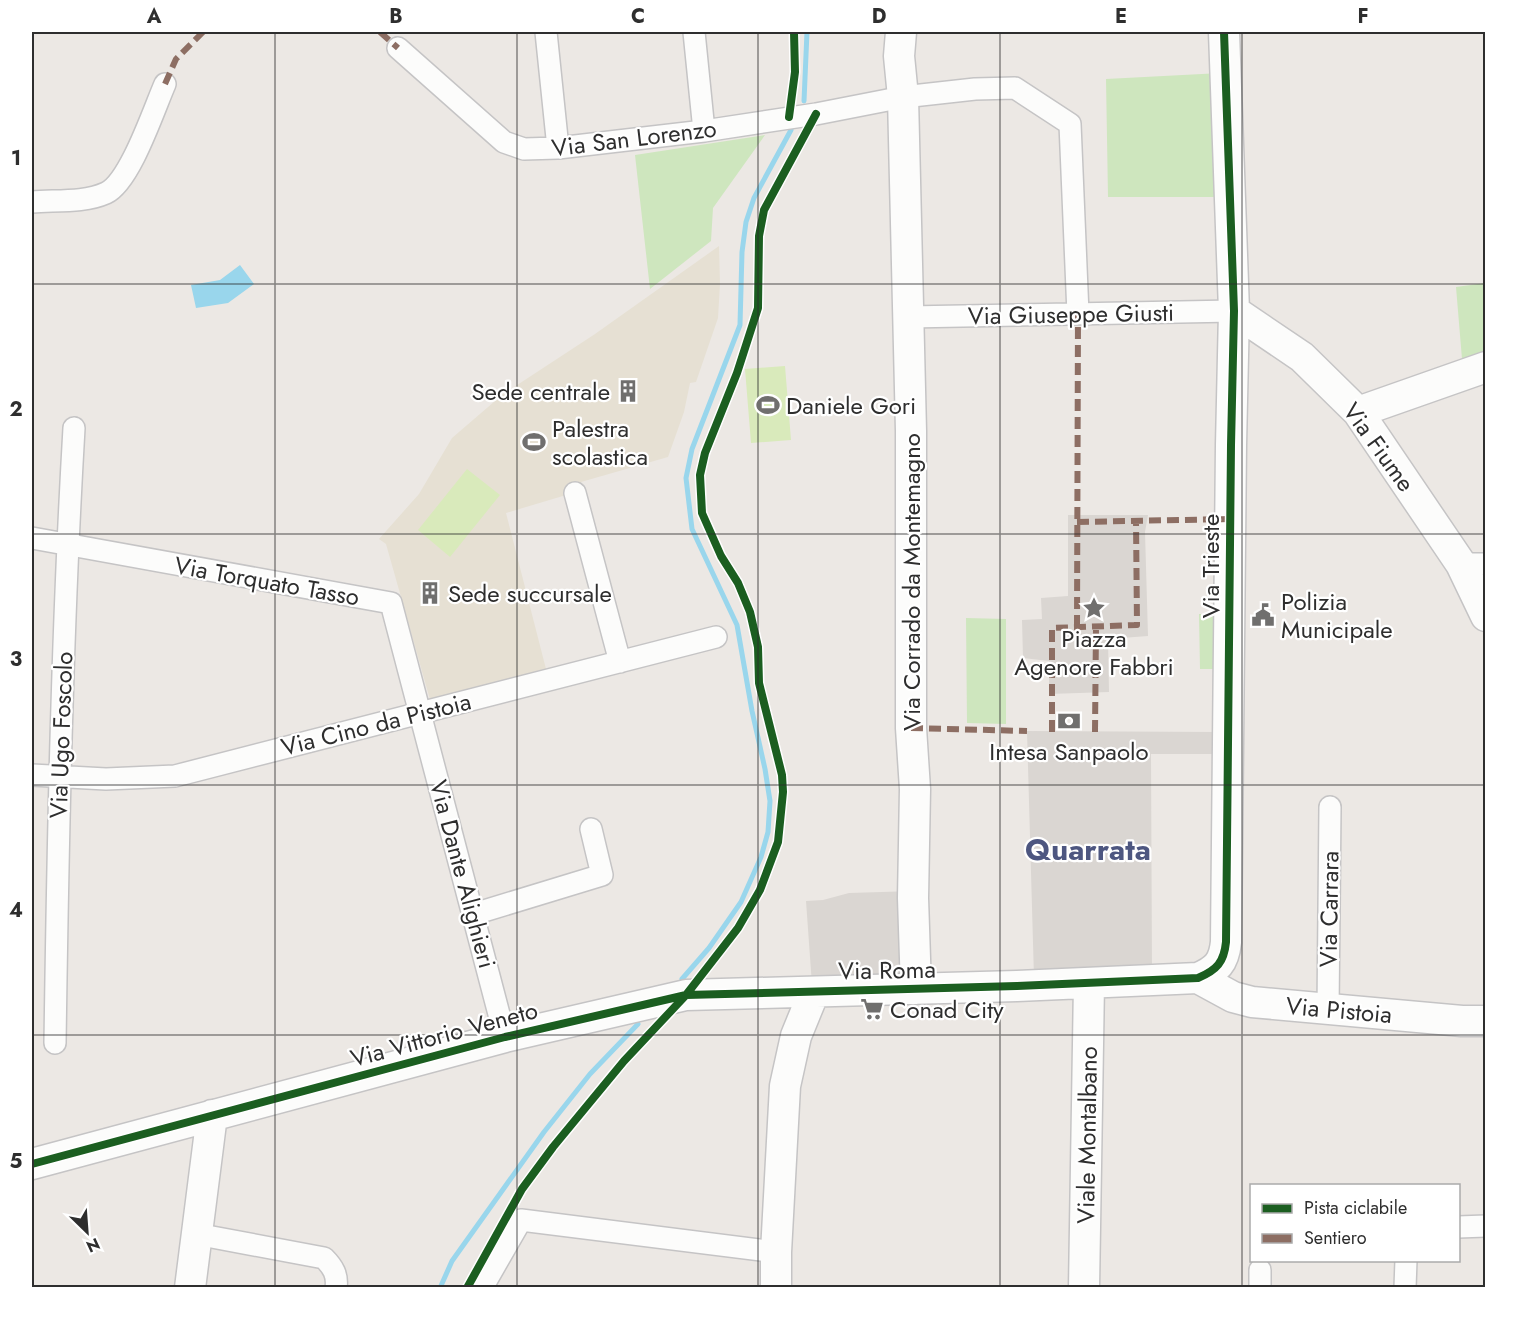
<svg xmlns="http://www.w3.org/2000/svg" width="1517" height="1319" viewBox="0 0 1517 1319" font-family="Jost,sans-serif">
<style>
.education{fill:#e6e0d3}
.green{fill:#cee6be}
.pitch{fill:#d9eabb}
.plaza{fill:#dad6d2}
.water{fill:#99d6ec}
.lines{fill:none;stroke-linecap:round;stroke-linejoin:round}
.stream{stroke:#99d6ec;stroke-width:5}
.street-casing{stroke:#c5c4c5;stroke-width:24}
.secondary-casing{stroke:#c5c4c5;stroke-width:33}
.street{stroke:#fcfcfb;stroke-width:21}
.secondary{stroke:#fcfcfb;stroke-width:30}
.quiet{stroke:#8d6e63;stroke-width:6;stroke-dasharray:12 6;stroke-linecap:butt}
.cycleway-casing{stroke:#fff;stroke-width:11}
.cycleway{stroke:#1b5e20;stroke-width:8}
.grid{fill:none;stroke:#2e2e2e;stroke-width:1.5;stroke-opacity:0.55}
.labels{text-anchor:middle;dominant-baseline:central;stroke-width:4.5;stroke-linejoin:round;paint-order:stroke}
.street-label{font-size:24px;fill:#2e2e2e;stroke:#fff}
.poi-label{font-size:24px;fill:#2e2e2e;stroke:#fff;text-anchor:start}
.district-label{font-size:30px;font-weight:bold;fill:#4d5680;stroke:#fff}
.neatline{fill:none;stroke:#2e2e2e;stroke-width:2}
.grid-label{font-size:20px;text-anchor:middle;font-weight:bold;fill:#2e2e2e}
</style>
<rect width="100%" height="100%" fill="#ece8e4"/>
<path class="education" d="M719 246 720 284 718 318 696 382 690 383 684 412 668 457 581 482 583 490 506 513 547 673 431 703 386 544 379 539 419 494 452 438 502 395 595 334Z"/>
<path class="green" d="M1221 73 1226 197H1108L1106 79Z
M765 135 713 208 711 241 650 289 635 155Z
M1485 283V354L1462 359 1456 287Z
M1199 614H1218L1219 669H1200Z
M966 618 1006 619V724L967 723Z"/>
<path class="pitch" d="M785 366 791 440 751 443 745 369Z
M467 469 500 495 450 557 418 530Z"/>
<path class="plaza" d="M1068 515H1148L1145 532 1148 636 1108 639 1109 692 1049 694V661L1023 658 1022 620 1042 619 1041 598 1068 596Z
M1027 731 1217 732V754H1151L1152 970 1034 978Z
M914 891 924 982 812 985 806 901 823 900 849 893Z"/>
<path class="water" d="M240 265 254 284 228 303 196 308 191 285 220 280Z"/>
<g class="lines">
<path class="stream" d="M804 101 807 32
M682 979 709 948 741 902 761 857 768 832 770 801 765 769 752 711 737 625 692 529 686 478 692 449 740 325 742 252 746 222 754 198 791 130
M440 1288 452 1261 544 1132 590 1074 638 1024"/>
<g class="street-casing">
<path id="street" d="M546 32 558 148
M694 32 704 131
M398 48 504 142 524 149 558 148 704 131 816 114 903 97 975 89 1015 88 1070 124 1078 314
M32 202C55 200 84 203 106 193 130 182 154 109 165 84
M908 317 1234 311
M575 493 620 662
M32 538 391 603 505 1037
M1461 564H1486
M32 775 106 779 175 776 716 637
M474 914 602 875 591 829
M1328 1010 1330 807
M55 1043C58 838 62 633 74 428
M1458 1227 1486 1226
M196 1234 324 1258C333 1267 338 1275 336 1288
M1260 1270V1288
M482 1288 521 1220 776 1252
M1405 1288 1406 1260"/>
</g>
<g class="secondary-casing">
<path id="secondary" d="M901 32 899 56 903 97 911 431V728L915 789 913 898 916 989
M1234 311 1302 357 1358 412 1461 564 1486 616
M1358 412 1486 367
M1198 978 1233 997 1252 1002 1462 1021H1486
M32 1164 505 1037 686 995 1017 986 1198 978C1217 970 1224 962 1226 942L1231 445 1234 311 1224 32
M190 1288 212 1115
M776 1288V1252L785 1086 796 1036 814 992
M1084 1288 1089 983"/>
</g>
<use href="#street" class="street"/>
<use href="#secondary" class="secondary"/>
<path class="quiet" d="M380 32 398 48
M165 84 176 59 203 32
M1077 522 1230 519
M1077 627 1078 314
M911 728 1027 731
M1052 732V628L1137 625 1136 521
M1095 732 1096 627"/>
<g class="cycleway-casing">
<path id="cycleway" d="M789 117 795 72 794 32
M32 1164 505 1037 686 995 1017 986 1198 978C1217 970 1224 962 1226 942L1231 445 1234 311 1224 32
M467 1288 522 1189 553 1147 624 1061 686 995 738 928 760 890 778 842 783 792 782 775 759 683 758 647 750 612 738 583 721 556 702 513 700 475 705 453 737 373 758 308 759 236 764 210 816 114"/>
</g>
<use href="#cycleway" class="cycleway"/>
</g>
<path class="grid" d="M275 32V1288M517 32V1288M758 32V1288M1000 32V1288M1242 32V1288M32 284H1486M32 534H1486M32 785H1486M32 1035H1486"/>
<defs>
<g id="building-bare" transform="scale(1.8)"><path d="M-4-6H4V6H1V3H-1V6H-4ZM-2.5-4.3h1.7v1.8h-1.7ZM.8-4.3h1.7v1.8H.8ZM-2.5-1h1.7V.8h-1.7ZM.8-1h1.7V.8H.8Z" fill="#706f6e" stroke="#fff" stroke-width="2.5" paint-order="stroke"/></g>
<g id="stadium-bare" transform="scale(1.8)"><path d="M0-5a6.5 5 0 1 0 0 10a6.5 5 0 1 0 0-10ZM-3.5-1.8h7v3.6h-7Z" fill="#706f6e" stroke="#fff" stroke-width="2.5" paint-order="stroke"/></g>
<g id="sight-bare" transform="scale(1.8)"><path d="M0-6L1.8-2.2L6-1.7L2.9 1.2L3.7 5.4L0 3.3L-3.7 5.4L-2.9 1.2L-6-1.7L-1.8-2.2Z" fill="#706f6e" stroke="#fff" stroke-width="2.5" paint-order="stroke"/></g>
<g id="civic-bare" transform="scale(1.8)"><path d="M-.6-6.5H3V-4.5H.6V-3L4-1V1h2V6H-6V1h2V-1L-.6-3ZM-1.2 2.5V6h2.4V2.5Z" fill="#706f6e" stroke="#fff" stroke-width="2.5" paint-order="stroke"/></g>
<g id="bank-bare" transform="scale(1.8)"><path d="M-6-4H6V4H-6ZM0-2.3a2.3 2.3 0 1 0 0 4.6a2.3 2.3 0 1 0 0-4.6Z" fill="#706f6e" stroke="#fff" stroke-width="2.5" paint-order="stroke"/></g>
<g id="supermarket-bare" transform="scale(1.8)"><path d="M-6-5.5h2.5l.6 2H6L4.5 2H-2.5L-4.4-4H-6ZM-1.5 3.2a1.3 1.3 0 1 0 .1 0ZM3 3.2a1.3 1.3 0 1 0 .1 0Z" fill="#706f6e" stroke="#fff" stroke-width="2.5" paint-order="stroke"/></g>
</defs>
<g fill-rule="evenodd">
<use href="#building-bare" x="628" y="391"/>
<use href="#stadium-bare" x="768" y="405"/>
<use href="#stadium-bare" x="534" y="442"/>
<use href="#building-bare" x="430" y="593"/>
<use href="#sight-bare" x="1094" y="608"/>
<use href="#civic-bare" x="1263" y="615"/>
<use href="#bank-bare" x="1069" y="721"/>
<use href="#supermarket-bare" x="872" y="1009"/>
</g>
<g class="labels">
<g class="street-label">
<text transform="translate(634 138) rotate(-7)">Via San Lorenzo</text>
<text transform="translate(1071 314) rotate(-1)">Via Giuseppe Giusti</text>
<text transform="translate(1379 447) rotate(54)">Via Fiume</text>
<text transform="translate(1210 566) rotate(-90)">Via Trieste</text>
<text transform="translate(267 581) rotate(10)">Via Torquato Tasso</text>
<text transform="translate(911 582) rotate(-90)">Via Corrado da Montemagno</text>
<text transform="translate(376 724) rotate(-14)">Via Cino da Pistoia</text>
<text transform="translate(61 735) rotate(-88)">Via Ugo Foscolo</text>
<text transform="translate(463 874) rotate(75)">Via Dante Alighieri</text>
<text transform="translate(1329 909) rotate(-89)">Via Carrara</text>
<text transform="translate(887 970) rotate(-1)">Via Roma</text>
<text transform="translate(1339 1010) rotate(5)">Via Pistoia</text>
<text transform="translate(444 1034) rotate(-15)">Via Vittorio Veneto</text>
<text transform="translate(1087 1135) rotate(-89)">Viale Montalbano</text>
</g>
<g class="poi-label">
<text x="610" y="391" text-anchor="end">Sede centrale</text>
<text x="786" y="405">Daniele Gori</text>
<text x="552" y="428">Palestra<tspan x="552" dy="28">scolastica</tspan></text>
<text x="448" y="593">Sede succursale</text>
<text x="1281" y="601">Polizia<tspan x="1281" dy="28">Municipale</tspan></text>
<text x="1094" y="638" text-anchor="middle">Piazza<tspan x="1094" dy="28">Agenore Fabbri</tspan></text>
<text x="1069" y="751" text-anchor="middle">Intesa Sanpaolo</text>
<text x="890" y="1009">Conad City</text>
</g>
<g class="district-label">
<text x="1088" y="849">Quarrata</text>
</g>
</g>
<rect width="1517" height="1319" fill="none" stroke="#ffffff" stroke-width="66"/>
<rect x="1250" y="1184" width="210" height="78" fill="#ffffff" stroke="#ababab" stroke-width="1.5"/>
<rect x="1262" y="1204" width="30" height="9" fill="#1b5e20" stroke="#ababab" stroke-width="1.5"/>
<text x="1304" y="1214" font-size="18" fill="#2e2e2e">Pista ciclabile</text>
<rect x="1262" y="1234" width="30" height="9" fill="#8d6e63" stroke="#ababab" stroke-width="1.5"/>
<text x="1304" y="1244" font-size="18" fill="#2e2e2e">Sentiero</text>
<g transform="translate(87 1232) rotate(155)" stroke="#ffffff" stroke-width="4.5" paint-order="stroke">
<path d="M0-4.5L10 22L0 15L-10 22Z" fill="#2e2e2e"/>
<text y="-9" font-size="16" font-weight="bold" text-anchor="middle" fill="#2e2e2e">N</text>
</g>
<rect x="33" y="33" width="1451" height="1253" class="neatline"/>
<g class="grid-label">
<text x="154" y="23">A</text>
<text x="396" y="23">B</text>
<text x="638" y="23">C</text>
<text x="879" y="23">D</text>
<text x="1121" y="23">E</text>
<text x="1363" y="23">F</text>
<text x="16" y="165">1</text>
<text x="16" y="416">2</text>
<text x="16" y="666">3</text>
<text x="16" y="917">4</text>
<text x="16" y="1168">5</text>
</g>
</svg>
